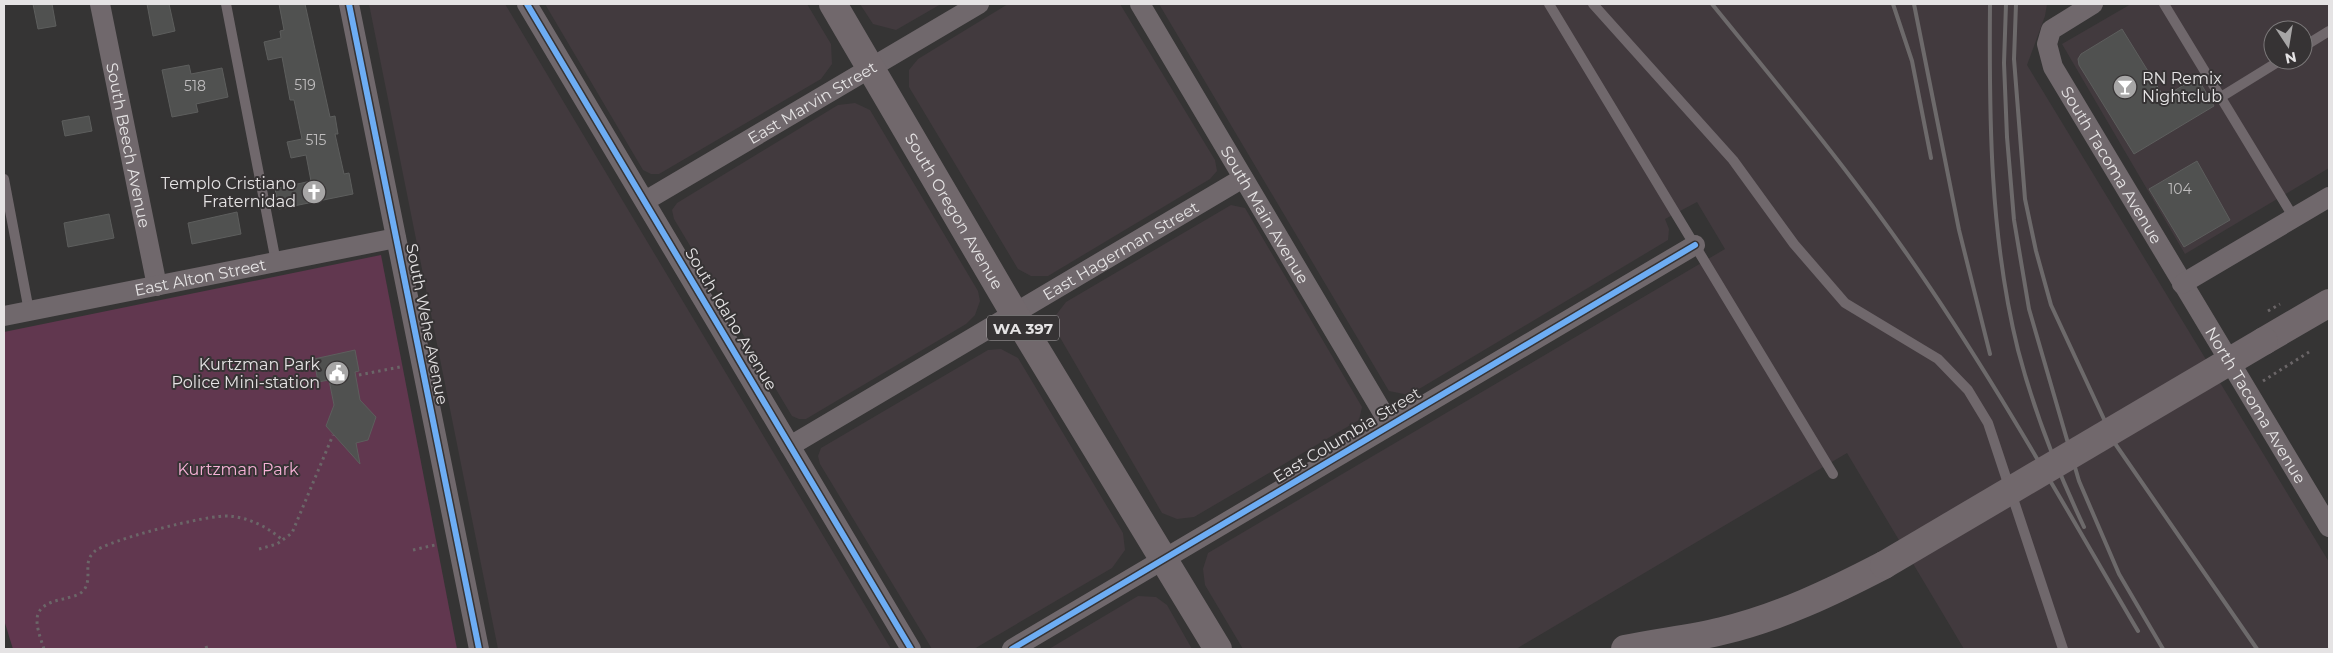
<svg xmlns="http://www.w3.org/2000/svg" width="2333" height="653" viewBox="0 0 2333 653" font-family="Montserrat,sans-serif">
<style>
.built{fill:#423a3e;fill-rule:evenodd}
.green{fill:#61374f}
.building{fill:#505150;stroke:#5d5e5d}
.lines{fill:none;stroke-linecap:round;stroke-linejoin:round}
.path{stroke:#6b6668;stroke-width:3;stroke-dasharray:2.5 4;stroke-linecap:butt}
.service{stroke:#70686c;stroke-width:10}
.minor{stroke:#70686c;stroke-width:20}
.primary{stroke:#71686c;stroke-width:28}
.rail{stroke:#6d6a6b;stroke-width:4}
.primary-bridge{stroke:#71686c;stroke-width:28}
.cycleway-casing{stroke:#363334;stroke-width:9}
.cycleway{stroke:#6dadf4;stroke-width:6}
.labels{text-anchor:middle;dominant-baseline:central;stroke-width:4;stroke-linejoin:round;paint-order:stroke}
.number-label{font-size:14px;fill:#c0bebf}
.shield{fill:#363334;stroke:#b0aeaf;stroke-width:1}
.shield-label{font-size:15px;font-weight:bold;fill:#e5e3e4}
.poi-label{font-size:16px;fill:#e5e3e4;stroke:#363334;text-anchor:end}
.street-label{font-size:16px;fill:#e5e3e4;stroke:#363334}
.park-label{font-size:16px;fill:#f7b2d7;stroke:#363334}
</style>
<rect width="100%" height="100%" fill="#353434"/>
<path class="built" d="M369 4H505L891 649H498Z
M545 4H807L831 44 832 64 821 79 659 174H651L643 170Z
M860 4H941L896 30 873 24Z
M1008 4H1120L1215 160 1217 171 1210 179 1048 276H1031L1018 269 909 87V70L918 59Z
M1159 4H2047L2045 16 2027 65 2329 562V649H1964L1847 453 1516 649H1243L1205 585 1203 569 1208 553 1725 249 1697 202 1665 219 1669 229 1668 240 1409 395 1389 391Z
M2131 4H2329V168L2185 254 2062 44ZM2273 30H2303V60H2273Z
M855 103 870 110 978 291 980 301 975 315 966 324 806 419H799L792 416 674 219 672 210 677 203 838 105Z
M1231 205 1245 208 1362 407 1359 420 1194 517 1177 519 1162 513 1058 334 1056 315 1066 302Z
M1001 349 1018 358 1123 533 1125 550 1112 568 974 649H932L820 464 818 456 821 448 988 350Z
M1138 596 1156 597 1167 605 1192 649H1049Z"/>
<path class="green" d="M381 255 457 649H13L4 620V332Z"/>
<path class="building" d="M33 4H52L56 26 38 29Z
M147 4H169L175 31 153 36Z
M279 4H305L330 117 335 116 338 134H335L344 174 349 173 353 194 279 209 275 189 311 181 306 155 291 158 287 142 302 139 294 100H290L282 57 268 60 264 42 281 38 280 31 284 30Z
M2122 29 2164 97 2197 77 2214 106 2134 154 2079 65 2078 59 2081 54Z
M189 65 191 74 222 68 228 97 196 104 198 112 172 117 162 70Z
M89 116 92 131 65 136 62 121Z
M2197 161 2230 220 2184 247 2149 189Z
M237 212 241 234 192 244 188 223Z
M109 214 114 238 68 247 64 223Z
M355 350 359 371 355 372 360 400 376 417 368 440 356 443 360 464 326 426 334 405 329 380 318 382 314 359Z"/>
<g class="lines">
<path class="path" d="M2268 311 2280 304
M359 375 400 367
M2263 381 2309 352
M259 549 277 544 292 533 333 435
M413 550 435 545
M206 646 207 649
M44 649C35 622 29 606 63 599 70 597 79 596 84 590 93 577 82 563 94 552 107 540 210 514 229 516 247 517 271 528 283 541"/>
<path class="service" d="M226 4 276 262
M1549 4 1833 474
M1593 4 1733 160 1794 244 1845 303 1938 359 1968 390 1988 423 2063 649
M2164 4 2294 218
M2303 47 2329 31
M2221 97 2281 60
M4 179 29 311"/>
<g class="minor">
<path id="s1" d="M100 4 157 286"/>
<path d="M349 4 479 649"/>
<path d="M527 4 911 649"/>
<path id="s2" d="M1140 4 1390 425"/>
<path id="s3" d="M2093 4 2051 30 2047 44 2053 67 2329 527"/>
<path id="s4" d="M645 201 979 4"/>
<path d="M2182 284 2329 197"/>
<path id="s5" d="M4 316 396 238"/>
<path id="s6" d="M790 446 1243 178"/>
<path d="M1012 649 1695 245"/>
</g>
<g class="primary">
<path id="s7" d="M833 4 1014 313 1218 649"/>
<path d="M2264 341 2329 303"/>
<path d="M1625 649C1657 642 1690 639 1722 631 1780 617 1832 592 1884 565"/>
</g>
<path class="rail" d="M1712 4C1777 84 1843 163 1902 247 1989 370 2062 502 2138 631
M1893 4 1912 61 1931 158
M1914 4 1959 230 1990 354
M1990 4C1989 119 1990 237 2018 350 2034 411 2057 470 2084 527
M2006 4 2004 63 2007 137 2014 220 2029 309 2079 481 2119 574 2163 649
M2016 4 2014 59 2025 199 2036 251 2051 305 2116 445 2257 649"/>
<path class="primary-bridge" d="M1884 565 2264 341"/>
<g class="cycleway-casing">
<path id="cycleway" d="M349 4 479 649
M527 4 911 649
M1012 649 1695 245"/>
</g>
<use href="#cycleway" class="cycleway"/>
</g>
<defs>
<g id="bar-disc" transform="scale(1.25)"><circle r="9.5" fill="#a7a6a6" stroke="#363334"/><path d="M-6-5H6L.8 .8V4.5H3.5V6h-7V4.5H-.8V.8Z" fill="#fff"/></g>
<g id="church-disc" transform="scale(1.25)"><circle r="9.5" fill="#a7a6a6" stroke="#363334"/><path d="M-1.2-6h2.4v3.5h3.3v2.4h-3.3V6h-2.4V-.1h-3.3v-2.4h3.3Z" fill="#fff"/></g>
<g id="civic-disc" transform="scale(1.25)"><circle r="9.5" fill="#a7a6a6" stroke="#363334"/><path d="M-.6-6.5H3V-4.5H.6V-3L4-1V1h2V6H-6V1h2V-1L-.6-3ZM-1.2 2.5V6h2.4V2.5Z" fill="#fff"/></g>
</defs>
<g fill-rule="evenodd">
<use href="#bar-disc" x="2125" y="87"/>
<use href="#church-disc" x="314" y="192"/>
<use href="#civic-disc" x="337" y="373"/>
</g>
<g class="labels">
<g class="number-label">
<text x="305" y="85">519</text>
<text x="195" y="86">518</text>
<text x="316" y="140">515</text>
<text x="2180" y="189">104</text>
</g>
<rect class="shield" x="987" y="315.5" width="72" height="25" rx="4"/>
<g class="shield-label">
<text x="1023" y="328">WA 397</text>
</g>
<g class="poi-label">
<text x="2142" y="78" text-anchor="start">RN Remix<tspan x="2142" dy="18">Nightclub</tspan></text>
<text x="296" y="183">Templo Cristiano<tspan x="296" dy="18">Fraternidad</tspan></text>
<text x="320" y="364">Kurtzman Park<tspan x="320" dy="18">Police Mini-station</tspan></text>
</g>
<g class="street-label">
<text stroke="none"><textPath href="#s4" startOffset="194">East Marvin Street</textPath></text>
<text stroke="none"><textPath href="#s1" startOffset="144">South Beech Avenue</textPath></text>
<text stroke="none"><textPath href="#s3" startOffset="202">South Tacoma Avenue</textPath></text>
<text stroke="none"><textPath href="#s7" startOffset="240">South Oregon Avenue</textPath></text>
<text stroke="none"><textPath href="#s2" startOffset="245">South Main Avenue</textPath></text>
<text stroke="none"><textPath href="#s6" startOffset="384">East Hagerman Street</textPath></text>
<text stroke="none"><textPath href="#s5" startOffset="200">East Alton Street</textPath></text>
<text transform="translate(731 319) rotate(59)">South Idaho Avenue</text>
<text transform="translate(427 324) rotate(79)">South Wehe Avenue</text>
<text stroke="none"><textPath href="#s3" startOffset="482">North Tacoma Avenue</textPath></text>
<text transform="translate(1347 435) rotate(-31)">East Columbia Street</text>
</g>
<g class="park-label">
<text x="238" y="469">Kurtzman Park</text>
</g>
</g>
<rect width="2333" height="653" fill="none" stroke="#e5e3e4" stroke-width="10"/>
<g transform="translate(2288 45) rotate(168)"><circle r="24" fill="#363334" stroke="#7c797a"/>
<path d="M0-4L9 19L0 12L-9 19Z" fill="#a7a6a6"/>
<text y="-8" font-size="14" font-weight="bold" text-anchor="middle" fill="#e5e3e4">N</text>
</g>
</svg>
